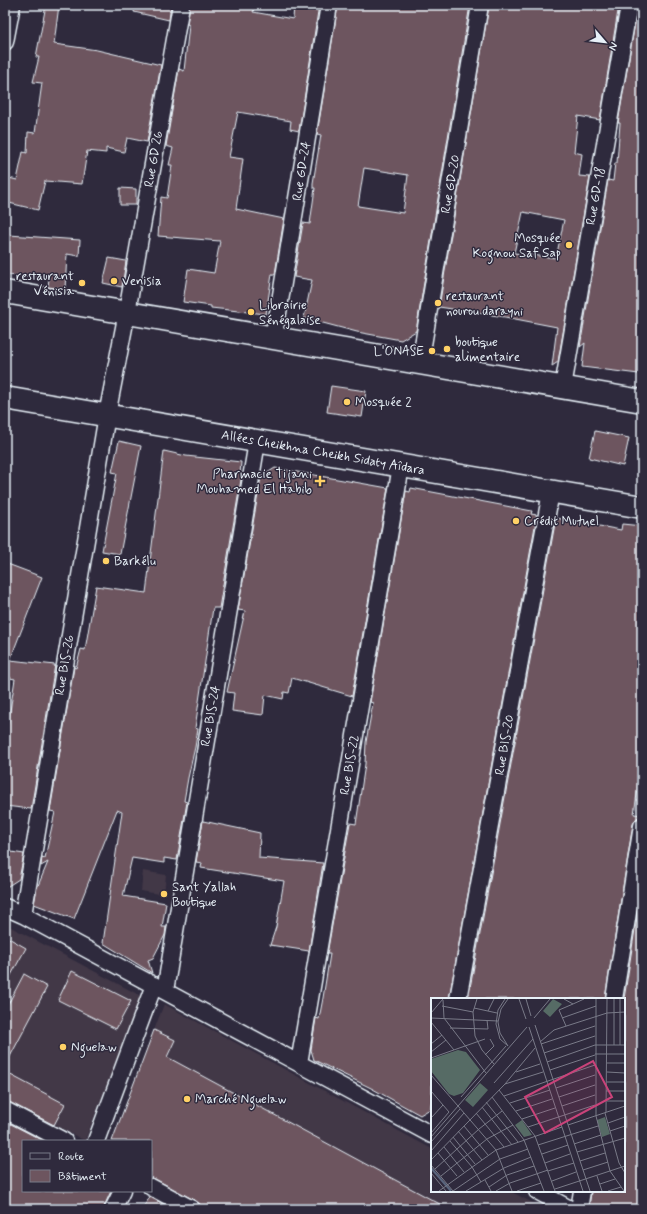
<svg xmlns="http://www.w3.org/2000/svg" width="647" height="1214" viewBox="0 0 647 1214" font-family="Mynerve,sans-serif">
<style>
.built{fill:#423747}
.building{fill:#6d555f;stroke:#e8f1f8;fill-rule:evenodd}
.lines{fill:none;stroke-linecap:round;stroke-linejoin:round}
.street-casing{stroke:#e8f1f8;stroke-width:19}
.secondary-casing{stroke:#e8f1f8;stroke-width:25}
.street{stroke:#2f2a3d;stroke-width:16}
.secondary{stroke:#2f2a3d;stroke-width:22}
.poi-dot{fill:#ffd166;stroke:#2f2a3d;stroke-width:1.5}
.labels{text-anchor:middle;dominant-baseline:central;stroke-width:3;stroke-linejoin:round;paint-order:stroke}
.street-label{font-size:13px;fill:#e8f1f8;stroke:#2f2a3d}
.poi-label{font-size:13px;fill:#e8f1f8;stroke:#2f2a3d;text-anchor:start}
.inset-river{fill:none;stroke:#5a667e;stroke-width:2}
.inset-road{fill:none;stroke:#797a88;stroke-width:1}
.view{fill:#ca437a;fill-opacity:0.15;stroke:#ca437a;stroke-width:2}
.inset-edge{fill:none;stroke:#e8f1f8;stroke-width:2}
</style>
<rect width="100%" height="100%" fill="#2f2a3d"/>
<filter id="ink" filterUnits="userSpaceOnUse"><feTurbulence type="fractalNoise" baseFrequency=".025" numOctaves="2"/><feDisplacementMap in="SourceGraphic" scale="8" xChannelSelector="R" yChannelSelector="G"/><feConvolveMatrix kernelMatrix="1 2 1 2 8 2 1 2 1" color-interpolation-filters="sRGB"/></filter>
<g filter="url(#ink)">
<path class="built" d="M143 871 166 875 164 895 141 891Z
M5 924 141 996 85 1141 5 1098Z
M164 1004 432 1149V1191H510L544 1209H206L151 1180V1141H112Z"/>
<path class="building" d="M46 5H59L54 44 97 50 161 65 147 142 127 138 124 152 106 148V153L87 151 82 184 45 181 38 210 5 202V177L17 180 23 152 27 153 28 132 35 133 42 83 33 82 39 57H36Z
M135 5H171L169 20 134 12Z
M190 5H229L254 9 253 12 293 19 294 5H319L299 131 290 129 291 121 238 112 229 157 243 159 236 209 284 219 275 274H272L266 314 211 308V306L183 302 188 269 214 273 220 241 158 236 161 197 167 198 172 165H169L173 148 166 146 179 69 184 71 189 25 187 24Z
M338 5H470L416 331 401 340 357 332 304 318 312 280 294 277 303 223 310 224 315 188H313V183L321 135 317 134ZM364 168 408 175 403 213 358 206Z
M489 5H619L600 120 578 116 574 152 582 154 579 176 590 177 558 362 552 366 557 327 505 317 439 307ZM523 212 564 220 556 258 514 253Z
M638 5H642V356L639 374 582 367 585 343 580 347 608 180 613 181 615 163H617L620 123H618Z
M120 188 136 189V205H120Z
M9 235 80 240 79 256 67 254 65 289 48 287 49 278 6 275Z
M109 258 126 261 122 287 103 283Z
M331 386 366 391 362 417 327 412Z
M595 431 629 438 623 466 589 458Z
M119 441 141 446 120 554 102 551 117 473 112 472Z
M164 451 186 456 241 462 240 474H242L219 608H213L195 728 198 729 195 747 188 778 184 801 187 802 177 860 164 858V863L132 858 123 896 166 903 162 927H166L165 935 153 958 148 960 152 973 103 943 122 812 117 810 74 919 34 904 37 888 48 862 41 866 42 857 45 858 55 812 50 811 74 667 76 668 81 649 85 650 96 586 146 593Z
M275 468 388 488 352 696 292 678 289 693 284 692 283 699 265 695 263 715 232 711 234 693 227 692 245 611 238 610 261 477Z
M411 488 532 511 531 514 537 515 449 999H432V1099L430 1109 420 1115 371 1088 314 1060 311 1050 316 1018 319 1019 323 998 330 954H327L350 823 356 824 365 764 366 742 373 703 370 702 406 491 410 492Z
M556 518 621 530 622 524 642 526V761L634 814 642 815V817H638L635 820 633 824 605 999H468Z
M5 563 42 577 10 660 55 665 31 809 5 806V724H8L15 679 5 677Z
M203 821 260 833 259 858 323 863 309 951 270 945 276 927 284 881 201 868 202 863 196 862Z
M5 851 24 854 19 879 5 888Z
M642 885V1209H589L591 1191H624V999Z
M5 936 26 948 5 986Z
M72 971 131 1001 116 1029 58 1000Z
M24 974 47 987 5 1066V1010Z
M154 1030 175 1040 167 1057 449 1209H201L200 1204 196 1201 155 1179 151 1178V1141H112Z
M5 1072 65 1104 54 1125 9 1102 5 1101Z
M5 1121 44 1141H23V1191H111L103 1209H5Z
M150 1197 172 1209H142Z"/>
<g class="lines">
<g class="street-casing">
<path id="street" d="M5 42 12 5
M273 337 278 313 329 5
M420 363 480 5
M563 387 629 5
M5 907 23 915 432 1135
M23 915 107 415 127 312 181 5
M165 991 257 442
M458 999 551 492
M614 999 642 826
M299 1063 401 466
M5 1110 64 1141
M96 1141 154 985
M151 1187 192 1209
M537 1191 570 1209
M113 1209 122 1191
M579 1209 582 1191"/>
</g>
<g class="secondary-casing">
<path id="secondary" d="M5 292 642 401
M5 398 642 507"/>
</g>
<use href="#street" class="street"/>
<use href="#secondary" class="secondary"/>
</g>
</g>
<g class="poi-dot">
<circle cx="569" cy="245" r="4"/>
<circle cx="114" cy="281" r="4"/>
<circle cx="82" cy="283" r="4"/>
<circle cx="438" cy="303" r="4"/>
<circle cx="251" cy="312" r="4"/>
<circle cx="447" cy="349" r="4"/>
<circle cx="432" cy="351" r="4"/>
<circle cx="347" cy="402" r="4"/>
<path d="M318 475h4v4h4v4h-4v4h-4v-4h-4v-4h4z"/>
<circle cx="516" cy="521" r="4"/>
<circle cx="106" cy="561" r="4"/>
<circle cx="164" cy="894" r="4"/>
<circle cx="63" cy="1047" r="4"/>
<circle cx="187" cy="1099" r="4"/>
</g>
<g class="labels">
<g class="street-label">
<text transform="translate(154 159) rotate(-80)">Rue GD 26</text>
<text transform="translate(302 171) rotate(-81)">Rue GD-24</text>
<text transform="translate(451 184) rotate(-80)">Rue GD-20</text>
<text transform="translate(596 196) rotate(-80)">Rue GD-18</text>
<text transform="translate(323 453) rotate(10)">Allées Cheikhna Cheikh Sidaty Aîdara</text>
<text transform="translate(65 665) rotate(-80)">Rue BIS-26</text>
<text transform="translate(211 716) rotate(-80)">Rue BIS-24</text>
<text transform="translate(505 745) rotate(-80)">Rue BIS-20</text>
<text transform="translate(350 765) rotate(-80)">Rue BIS-22</text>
</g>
<g class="poi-label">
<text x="561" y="238" text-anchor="end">Mosquée<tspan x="561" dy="15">Kognou Saf Sap</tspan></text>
<text x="74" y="276" text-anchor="end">restaurant<tspan x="74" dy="15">Vénisia</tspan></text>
<text x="122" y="281">Venisia</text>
<text x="446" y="296">restaurant<tspan x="446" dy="15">nourou darayni</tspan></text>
<text x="259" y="305">Librairie<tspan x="259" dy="15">Sénégalaise</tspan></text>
<text x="455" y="342">boutique<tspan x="455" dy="15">alimentaire</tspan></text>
<text x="424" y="351" text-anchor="end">L'ONASE</text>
<text x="355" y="402">Mosquée 2</text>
<text x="312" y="474" text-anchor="end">Pharmacie Tijani<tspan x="312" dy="15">Mouhamed El Habib</tspan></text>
<text x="524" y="521">Crédit Mutuel</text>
<text x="114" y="561">Barkélu</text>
<text x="172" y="887">Sant Yallah<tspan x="172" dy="15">Boutique</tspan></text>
<text x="71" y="1047">Nguelaw</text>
<text x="195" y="1099">Marché Nguelaw</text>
</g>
</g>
<g transform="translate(431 998)">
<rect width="194" height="194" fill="#2f2a3d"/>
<path d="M122 1 131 6 119 19 112 13ZM27 52 35 54 49 72 32 95 23 98 18 96 0 73V61ZM49 85 57 92 42 109 34 102ZM174 119 179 136 171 139 166 122ZM91 122 101 137 93 139 84 127Z" fill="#566b65"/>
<path class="inset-river" d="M0 170 20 193"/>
<path class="inset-road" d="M46 1 42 14 44 38 51 52 63 66M74 1 67 12 65 26 69 41 77 48M88 1 95 21M95 1 100 18M133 1 142 6 153 1M165 1V118L179 173 193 193M12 2 13 20 55 75M11 8 42 14M43 10 66 15M57 13 63 1M0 15 12 1M0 20 67 23M103 20 119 1M131 20 165 8M0 24 23 52M104 27 159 193M135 28 128 12 142 6M98 29 152 193M19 30 57 31 56 22M109 44 123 32 176 15 194 14M0 46 11 37M110 46 164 28M183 47V1M189 47V1M77 48 69 35 67 24 70 11 77 1M0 54 15 42M113 55 164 38M164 56H194M54 57 63 48 59 41M0 60 54 41M116 64 164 47H194M176 65H194M119 72 164 57M85 74 109 66M176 74 194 75M0 77 27 108M176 84H194M63 85 102 41M74 86 112 74M125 90 164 77M68 92 104 138 124 193M0 93 18 114 0 135M175 93H194M73 98 164 67M30 99 75 48M61 99 93 142 113 193M128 99 164 87M176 103H194M55 104 87 144M79 105 119 92M27 108 65 152 81 193M131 108 164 97M51 109 81 147M85 113 121 101M175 114 176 1M45 115 73 149M174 115 188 165 194 175M0 120 12 107M91 121 124 110M177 125 194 119M137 127 194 108M33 128 57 157M97 129 164 107M27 133 51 162M179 133 194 128M0 139 96 29M22 139 44 166M19 143 41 169 50 184M0 144 29 111M143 146 170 137M107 147 167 128M13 149 33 174M0 153 33 115M146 154 194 140M7 155 26 178M111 156 137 147M0 162 74 86 104 50M149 163 174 155M114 165 139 156M0 167 22 193M4 171 48 131 71 113M152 172 177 164M117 173 143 165M0 175 15 193M10 178 56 141 82 127M166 178 171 193M54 182 60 193M121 183 145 174M169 186 184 181M58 189 76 177 103 168M124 191 194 168M8 193 65 152 131 129M22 193 69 161 97 151M35 193 73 170 100 159M65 193 79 185 117 172M86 193 110 185M177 193 190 189"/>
<path class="view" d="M162 63 181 99 114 135 94 99Z"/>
<rect width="194" height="194" class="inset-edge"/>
</g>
<rect width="647" height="1214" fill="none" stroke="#2f2a3d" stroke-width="20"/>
<rect x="10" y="10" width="627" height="1194" fill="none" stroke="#e8f1f8" stroke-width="1.5" filter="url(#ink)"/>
<rect x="22" y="1140" width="130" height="52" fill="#2f2a3d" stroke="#797a88"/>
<rect x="30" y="1153" width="20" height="6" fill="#2f2a3d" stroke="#797a88"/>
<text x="58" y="1160" font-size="12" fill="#e8f1f8">Route</text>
<rect x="30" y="1170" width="20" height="12" fill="#6d555f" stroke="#797a88"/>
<text x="58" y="1180" font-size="12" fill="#e8f1f8">Bâtiment</text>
<g transform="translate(605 42) rotate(118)" stroke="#2f2a3d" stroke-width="3" paint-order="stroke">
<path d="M0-3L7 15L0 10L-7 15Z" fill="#e8f1f8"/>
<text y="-6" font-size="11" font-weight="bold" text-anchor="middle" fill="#e8f1f8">N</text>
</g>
</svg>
